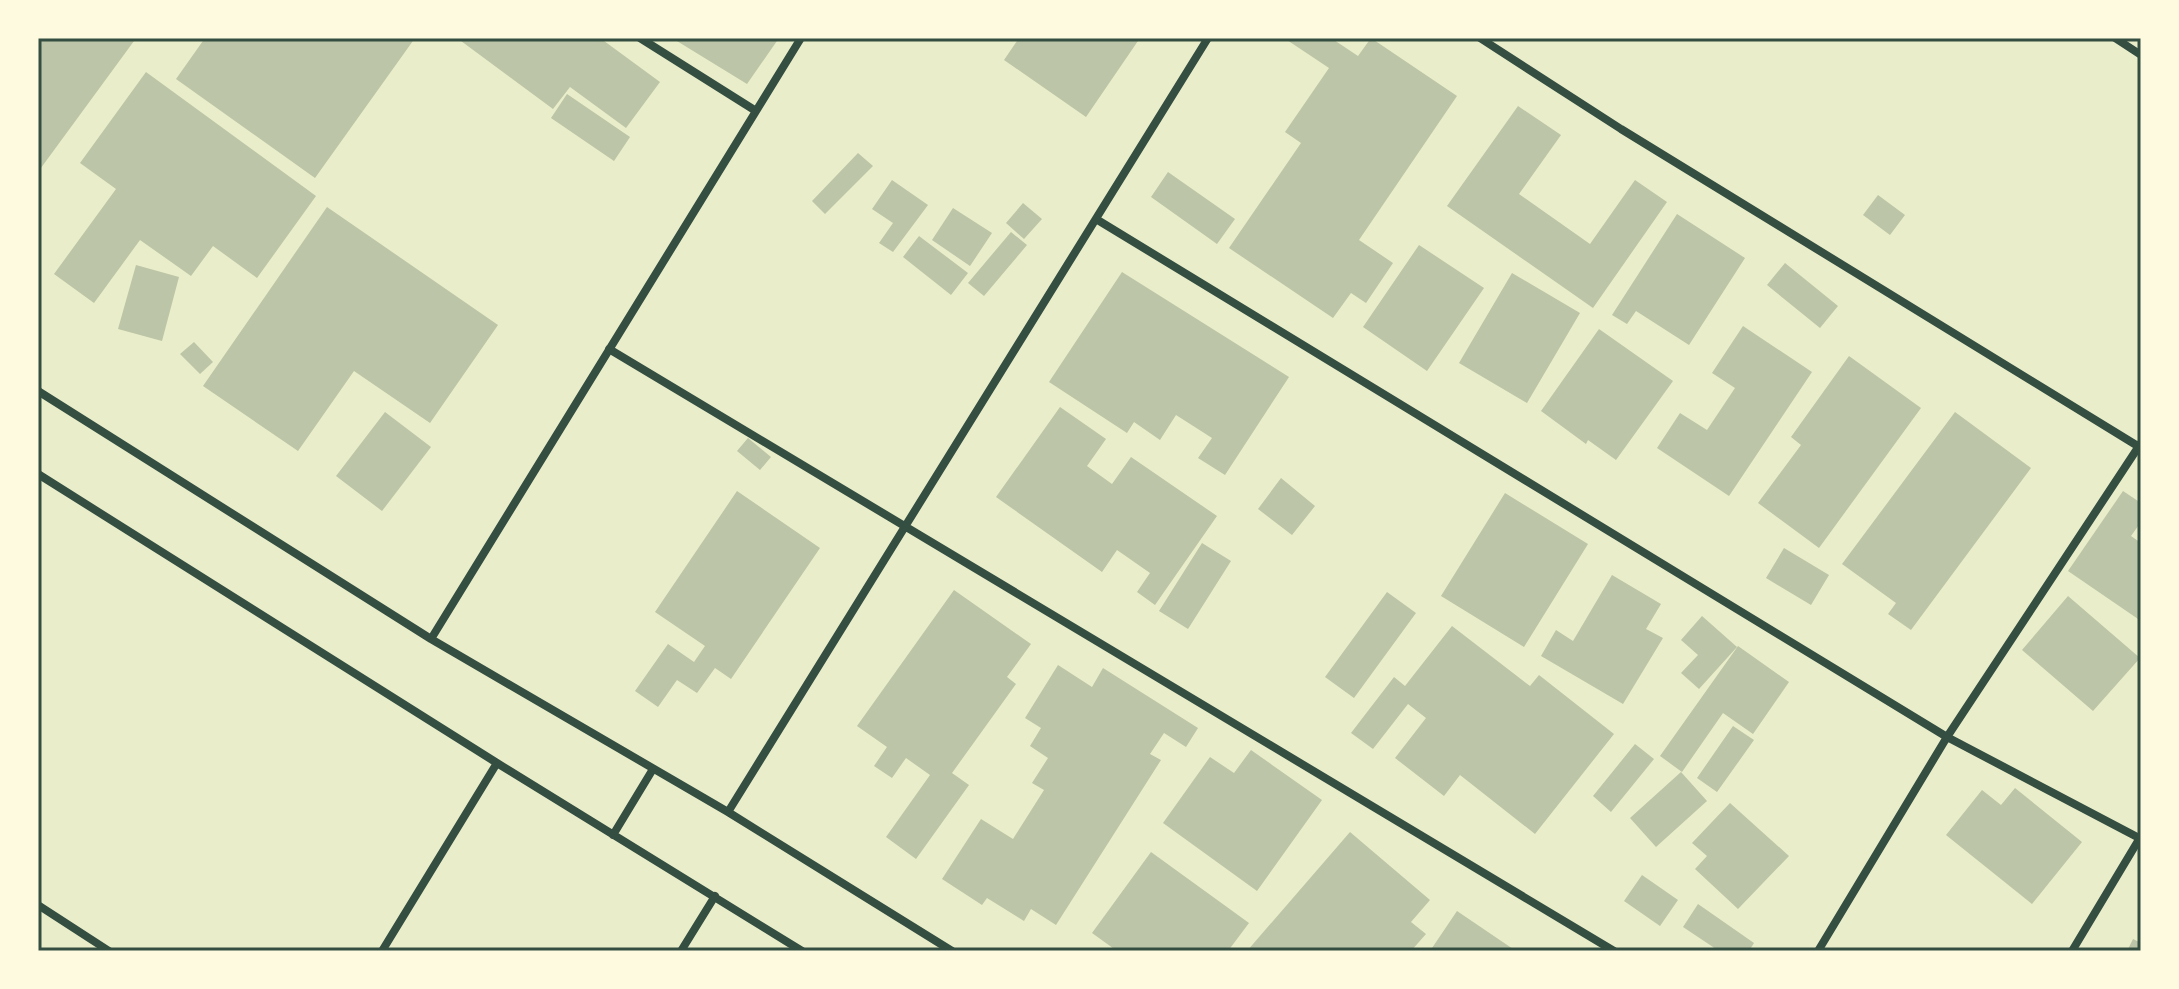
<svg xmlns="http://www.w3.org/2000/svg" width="2179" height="989" viewBox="0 0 2179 989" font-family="'Sofia Sans Condensed',sans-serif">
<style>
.building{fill:#bcc5a7}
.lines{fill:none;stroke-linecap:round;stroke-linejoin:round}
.minor{stroke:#344e41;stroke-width:8}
.neatline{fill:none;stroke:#344e41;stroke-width:3}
</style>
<rect width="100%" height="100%" fill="#e9edc9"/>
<path class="building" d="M38 38H131L134 41 38 172Z
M205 38H415L315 178 176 79Z
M457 38H600L660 82 626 128 570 87 553 109Z
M672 38H779L747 84Z
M1019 38H1140L1086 117 1004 60Z
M1284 38H1331L1358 56 1371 38 1457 96 1359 240 1393 263 1366 303 1351 293 1333 318 1229 248 1301 143 1285 132 1329 68Z
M146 72 316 196 257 278 213 246 191 276 140 240 94 303 54 274 116 189 80 163Z
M567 94 630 137 614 161 551 118Z
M1518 106 1561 135 1519 194 1590 244 1635 180 1667 202 1593 308 1447 206Z
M858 153 873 166 825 214 812 201Z
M1168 172 1235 219 1217 244 1151 197Z
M892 180 928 205 893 252 879 243 893 223 872 209Z
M1878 195 1905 215 1890 235 1863 215Z
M1023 203 1042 219 1024 239 1006 223Z
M327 207 498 325 430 423 354 371 298 451 203 386Z
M953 208 992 233 970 266 932 240Z
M1677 214 1745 258 1689 345 1636 311 1627 324 1612 315Z
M1011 232 1027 245 984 296 968 283Z
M919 236 968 273 951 295 903 257Z
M1419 245 1484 288 1427 371 1363 327Z
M1785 263 1838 306 1820 328 1767 285Z
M136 265 179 277 162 341 118 329Z
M1122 272 1289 377 1225 475 1198 458 1212 438 1176 415 1160 440 1134 422 1127 433 1049 382Z
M1512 273 1580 313 1527 403 1459 363Z
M1743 326 1812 372 1729 496 1657 448 1680 413 1707 430 1735 388 1712 373Z
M1599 329 1673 381 1616 460 1588 440 1586 444 1541 411Z
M194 342 213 362 200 374 180 354Z
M1849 356 1921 408 1819 548 1758 503 1801 445 1791 437Z
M1060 407 1106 439 1087 466 1112 484 1131 457 1217 516 1155 605 1137 592 1150 573 1117 550 1102 572 996 497Z
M385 412 431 447 382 511 336 476Z
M1955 412 2031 468 1911 630 1888 614 1896 603 1842 564Z
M748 438 771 457 760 470 737 451Z
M1281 478 1315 506 1292 535 1258 509Z
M737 491 820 548 731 679 715 668 697 693 677 680 658 707 635 691 668 644 694 662 705 646 655 612Z
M2123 491 2141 503V522L2131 536 2141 543V621L2068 571Z
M1505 493 1588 544 1524 647 1441 596Z
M1202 543 1231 561 1188 629 1159 611Z
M1784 548 1829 575 1811 605 1766 578Z
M1612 575 1661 604 1646 629 1663 638 1623 704 1541 656 1556 630 1573 641Z
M954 590 1031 644 1007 677 1016 684 952 773 969 785 916 859 886 837 930 775 906 758 892 778 874 766 887 747 857 726Z
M1387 592 1416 613 1354 698 1325 677Z
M2068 596 2140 658 2093 711 2022 650Z
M1702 616 1737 647 1699 689 1681 673 1698 655 1681 640Z
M1452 626 1530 686 1539 675 1614 734 1535 834 1460 775 1444 796 1395 758 1426 718 1408 704 1373 749 1351 733 1394 677 1405 686Z
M1738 646 1789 682 1753 734 1723 713 1682 772 1660 756Z
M1058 665 1092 687 1103 668 1198 728 1186 747 1164 733 1150 754 1161 760 1056 925 1031 909 1024 921 987 898 982 905 942 879 981 819 1013 839 1044 790 1032 783 1048 758 1030 746 1041 728 1025 718Z
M1733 726 1754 740 1717 792 1697 778Z
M1635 744 1654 759 1611 812 1593 796Z
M1251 750 1322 800 1257 891 1163 823 1210 757 1234 773Z
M1681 772 1707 801 1656 847 1630 818Z
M2015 788 2082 842 2032 904 1946 835 1982 790 2001 805Z
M1730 803 1789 856 1738 909 1695 869 1707 856 1692 843Z
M1350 832 1430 900 1411 922 1426 934 1411 951H1247Z
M1151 852 1249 923 1228 951H1117L1092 933Z
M1642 875 1678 900 1660 926 1624 901Z
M1698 904 1754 943 1749 951H1719L1683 927Z
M1457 911 1516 951H1430Z
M2133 939 2141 943V951H2127Z"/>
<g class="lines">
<path class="minor" d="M640 38 756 111
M1480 38 1621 129 2141 448
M2115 38 2141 55
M1096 219 1947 737 2141 839
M609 349 1614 951
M38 391 431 639 728 812 952 951
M38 474 497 763 802 951
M431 639 801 38
M728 812 1208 38
M613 835 653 769
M38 905 109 951
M382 951 497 763
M681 951 715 896
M1818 951 1947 737 2141 443
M2072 951 2141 836"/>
</g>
<rect width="2179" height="989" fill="none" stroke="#fefae0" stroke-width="80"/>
<rect x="40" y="40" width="2099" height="909" class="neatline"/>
</svg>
